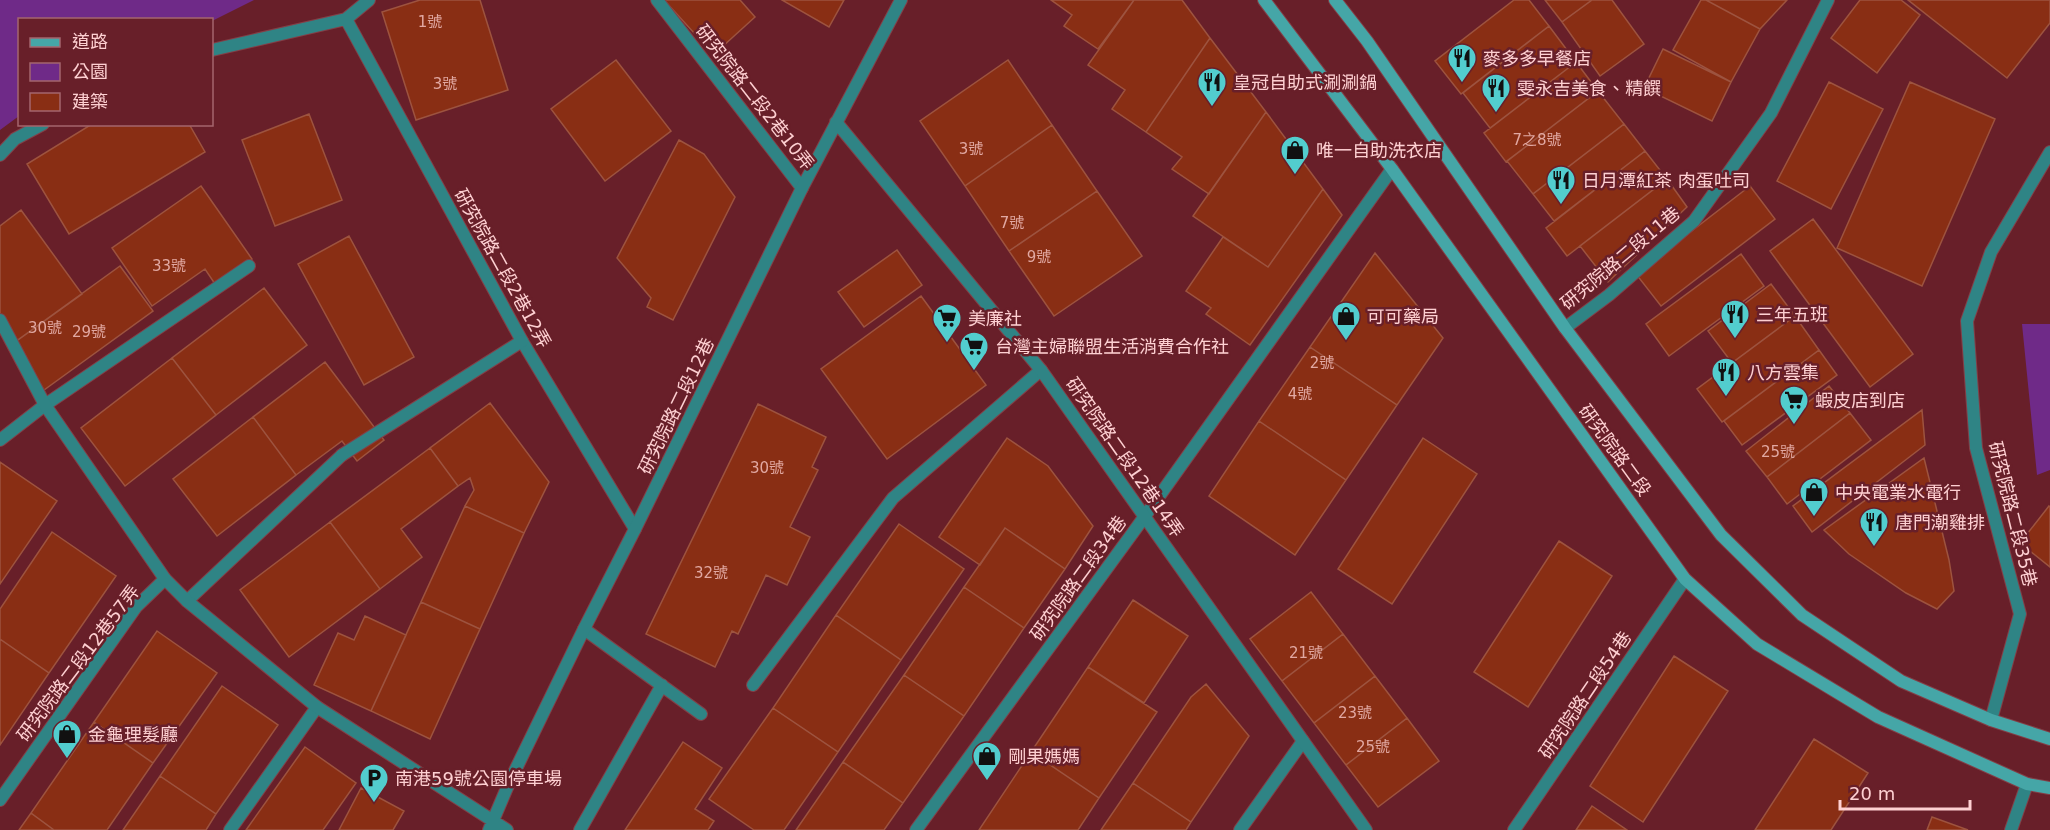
<svg xmlns="http://www.w3.org/2000/svg" width="2050" height="830" viewBox="0 0 2050 830" font-family="'DejaVu Sans','Noto Sans TC',sans-serif">
<style>
.green{fill:#6f2a88}
.building{fill:#892e14;stroke:#9d533f;stroke-width:1.5}
.lines{fill:none;stroke-linecap:round;stroke-linejoin:round}
.lane-casing{stroke:#833f47;stroke-width:14}
.street-casing{stroke:#833f47;stroke-width:14}
.secondary-casing{stroke:#833f47;stroke-width:14}
.lane{stroke:#2f8485;stroke-width:12}
.street{stroke:#2f8485;stroke-width:12}
.secondary{stroke:#45a6a7;stroke-width:12}
.labels{text-anchor:middle;dominant-baseline:central;stroke-width:5;stroke-linejoin:round;paint-order:stroke}
.number-label{font-size:15px;fill:#e1a8a2}
.poi-label{font-size:18px;fill:#fed0d2;stroke:#681f29;text-anchor:start}
.street-label{font-size:18px;fill:#fed0d2;stroke:#681f29}
</style>
<rect width="100%" height="100%" fill="#681f29"/>
<path class="green" d="M0 0H254L212 21 20 20 19 116 0 130Z
M2022 324H2050V470L2037 475Z"/>
<path class="building" d="M420 0H480L508 90 416 120 382 12Z
M664 0H740L755 17 722 47 704 27 695 34Z
M782 0H844L829 27Z
M1051 0H1134L1098 49 1064 26 1072 15Z
M1134 0H1182L1210 38 1146 132 1112 109 1125 90 1088 65Z
M1514 0H1529L1549 26 1461 94 1435 61Z
M1545 0H1592L1562 22Z
M1592 0H1612L1644 44 1600 76 1562 22Z
M1701 0H1706L1760 29 1731 82 1673 50Z
M1706 0H1787L1760 29Z
M1860 0H1901L1920 15 1877 73 1831 38Z
M1908 0H2050V23L2007 78Z
M1549 26 1576 62 1490 128 1463 93Z
M1210 38 1266 112 1209 194 1172 169 1182 157 1146 132Z
M1663 49 1731 82 1712 121 1644 88Z
M616 60 671 131 605 181 551 109Z
M1008 60 1052 125 965 186 920 121Z
M1576 62 1598 91 1506 162 1484 133Z
M1829 82 1883 109 1831 209 1777 181Z
M1910 82 1995 119 1922 286 1837 248Z
M1598 91 1624 124 1533 194 1507 161Z
M1266 112 1323 189 1268 267 1193 216Z
M309 114 342 200 275 226 242 140Z
M92 124H189L205 152 69 234 27 164Z
M1624 124 1645 151 1554 221 1533 194Z
M1052 125 1097 191 1009 251 965 186Z
M679 140 704 154 735 197 673 320 647 307 651 298 617 258Z
M1645 151 1667 179 1567 256 1546 228Z
M1667 179 1687 207 1608 282 1580 246Z
M201 186 252 259 215 284 205 269 152 306 112 248Z
M1750 186 1775 219 1661 306 1636 274Z
M1323 189 1342 215 1250 345 1206 314 1211 308 1186 291 1223 237 1268 267Z
M1097 191 1142 256 1054 316 1009 251Z
M21 210 82 294 11 345 0 329V226Z
M1813 219 1913 354 1870 387 1770 251Z
M349 236 414 357 364 385 298 264Z
M897 250 922 285 864 327 838 292Z
M1375 253 1443 338 1397 405 1310 347Z
M1741 254 1764 286 1669 356 1646 324Z
M120 266 153 311 44 390 11 345Z
M1771 284 1795 316 1732 363 1708 331Z
M264 288 307 345 216 415 172 358Z
M921 296 986 385 887 459 821 369Z
M1795 316 1819 350 1722 422 1697 389Z
M1310 347 1397 405 1346 480 1259 421Z
M1819 350 1837 375 1742 445 1724 421Z
M172 358 216 415 125 486 81 428Z
M325 362 384 440 357 461 342 441 296 475 253 417Z
M1829 386 1850 413 1767 477 1746 451Z
M490 403 549 482 524 533 465 506 474 490 470 478 458 486 430 448Z
M758 404 826 437 812 467 818 470 790 527 810 537 787 585 766 575 738 634 732 631 715 667 646 634Z
M1922 410 1925 445 1812 532 1793 506Z
M1850 413 1871 440 1787 504 1767 477Z
M253 417 296 475 217 536 173 479Z
M1259 421 1346 480 1295 555 1209 496Z
M1007 438 1048 466 1093 526 1065 569 1005 528 980 565 939 537Z
M1423 438 1477 474 1392 604 1338 569Z
M430 448 458 486 401 529 422 557 380 589 330 522Z
M1924 458 1949 560 1954 591 1937 609 1906 593 1849 554 1824 530Z
M0 462 57 501 0 584Z
M465 506 524 533 480 629 421 602Z
M2049 506 2050 507V567L2020 543Z
M330 522 380 589 289 657 240 590Z
M899 524 964 569 901 660 836 615Z
M1005 528 1065 569 1024 628 964 587Z
M52 532 116 576 49 673 0 639V609Z
M1559 541 1612 576 1528 707 1474 672Z
M964 587 1024 628 964 716 904 675Z
M1311 592 1343 634 1282 681 1250 639Z
M1133 600 1188 636 1144 703 1088 667Z
M421 602 480 629 430 739 371 711Z
M836 615 901 660 838 752 773 708Z
M365 616 406 635 371 711 314 685 338 633 354 640Z
M157 631 217 673 153 763 94 722Z
M1343 634 1375 676 1314 723 1282 681Z
M0 639 49 673 0 745Z
M1674 656 1728 691 1643 822 1590 786Z
M1088 667 1157 712 1099 798 1031 752Z
M904 675 964 716 903 803 843 762Z
M1375 676 1407 718 1346 765 1314 723Z
M1206 684 1249 736 1191 822 1133 783 1191 697Z
M222 686 278 725 216 814 160 776Z
M773 708 838 752 784 830H754L709 799Z
M1407 718 1439 761 1378 807 1346 765Z
M94 722 153 763 107 830H54L31 813Z
M1814 739 1868 773 1831 830H1755Z
M683 742 722 768 695 809 714 821 708 830H625Z
M305 747 356 783 323 830H246Z
M1031 752 1099 798 1078 830H979Z
M843 762 903 803 884 830H796Z
M160 776 216 814 206 830H123Z
M1133 783 1191 822 1186 830H1101Z
M361 788 404 811 393 830H339Z
M1592 806 1627 830H1576Z
M31 813 54 830H19Z
M1932 817 1968 830H1927Z"/>
<g class="lines">
<g class="lane-casing">
<path id="lane" d="M657 0 802 188
M346 19 522 341 635 529
M212 50 346 19 369 0
M0 155 15 139 43 124
M1565 328 1609 295 1694 221 1771 113 1828 0
M0 440 45 405 249 266
M187 601 342 455
M584 629 701 714
M753 685 893 498 1041 370
M0 800 136 607 165 579
M230 830 317 707
M580 830 662 685
M916 830 1145 516 1392 169
M1240 830 1303 741"/>
</g>
<g class="street-casing">
<path id="street" d="M836 122 1041 370 1366 830
M0 320 45 405 165 579 187 601 317 707 507 830
M342 455 522 341
M1991 720 2020 614 1976 448 1967 321 1991 252 2050 152
M489 830 509 783 584 629 635 529 802 188 901 0
M1514 830 1685 579
M2011 830 2027 784"/>
</g>
<g class="secondary-casing">
<path id="secondary" d="M1264 0 1392 169 1685 579 1757 644 1878 717 2027 784 2050 788
M1335 0 1367 41 1565 328 1721 535 1802 615 1901 681 1991 720 2050 739"/>
</g>
<use href="#lane" class="lane"/>
<use href="#street" class="street"/>
<use href="#secondary" class="secondary"/>
</g>
<defs>
<g id="restaurant-pin" transform="scale(1.5)"><path d="M0 17L-7.5 6A9.5 9.5 0 1 1 7.5 6Z" fill="#52cdce" stroke="#681f29"/><path d="M-5-6h1v4h1v-4h1v4h1v-4h1v5L-1.5 .5V6h-2V.5L-5-1ZM5-6V6H3V1.5H1.5Q1.5-4 5-6Z" fill="#111"/></g>
<g id="shop-pin" transform="scale(1.5)"><path d="M0 17L-7.5 6A9.5 9.5 0 1 1 7.5 6Z" fill="#52cdce" stroke="#681f29"/><path d="M-5-2.5h2.3a2.7 3.5 0 0 1 5.4 0H5L5.5 6h-11ZM-1.5-2.5h3a1.5 2.3 0 0 0-3 0Z" fill="#111"/></g>
<g id="supermarket-pin" transform="scale(1.5)"><path d="M0 17L-7.5 6A9.5 9.5 0 1 1 7.5 6Z" fill="#52cdce" stroke="#681f29"/><path d="M-6-5.5h2.5l.6 2H6L4.5 2H-2.5L-4.4-4H-6ZM-1.5 3.2a1.3 1.3 0 1 0 .1 0ZM3 3.2a1.3 1.3 0 1 0 .1 0Z" fill="#111"/></g>
<g id="parking-pin" transform="scale(1.5)"><path d="M0 17L-7.5 6A9.5 9.5 0 1 1 7.5 6Z" fill="#52cdce" stroke="#681f29"/><path d="M-3.5-5.5H1a3.5 3.5 0 0 1 0 7H-1V5.5H-3.5ZM-1-3.4V-.6H.8a1.4 1.4 0 0 0 0-2.8Z" fill="#111"/></g>
</defs>
<g fill-rule="evenodd">
<use href="#restaurant-pin" x="1462" y="58"/>
<use href="#restaurant-pin" x="1212" y="82"/>
<use href="#restaurant-pin" x="1496" y="88"/>
<use href="#shop-pin" x="1295" y="150"/>
<use href="#restaurant-pin" x="1561" y="180"/>
<use href="#restaurant-pin" x="1735" y="314"/>
<use href="#shop-pin" x="1346" y="316"/>
<use href="#supermarket-pin" x="947" y="318"/>
<use href="#supermarket-pin" x="974" y="346"/>
<use href="#restaurant-pin" x="1726" y="372"/>
<use href="#supermarket-pin" x="1794" y="400"/>
<use href="#shop-pin" x="1814" y="492"/>
<use href="#restaurant-pin" x="1874" y="522"/>
<use href="#shop-pin" x="67" y="734"/>
<use href="#shop-pin" x="987" y="756"/>
<use href="#parking-pin" x="374" y="778"/>
</g>
<g class="labels">
<g class="number-label">
<text x="430" y="22">1號</text>
<text x="445" y="84">3號</text>
<text x="1537" y="140">7之8號</text>
<text x="971" y="149">3號</text>
<text x="1012" y="223">7號</text>
<text x="1039" y="257">9號</text>
<text x="169" y="266">33號</text>
<text x="45" y="328">30號</text>
<text x="89" y="332">29號</text>
<text x="1322" y="363">2號</text>
<text x="1300" y="394">4號</text>
<text x="1778" y="452">25號</text>
<text x="767" y="468">30號</text>
<text x="711" y="573">32號</text>
<text x="1306" y="653">21號</text>
<text x="1355" y="713">23號</text>
<text x="1373" y="747">25號</text>
</g>
<g class="poi-label">
<text x="1483" y="58">麥多多早餐店</text>
<text x="1233" y="82">皇冠自助式涮涮鍋</text>
<text x="1517" y="88">雯永吉美食、精饌</text>
<text x="1316" y="150">唯一自助洗衣店</text>
<text x="1582" y="180">日月潭紅茶 肉蛋吐司</text>
<text x="1756" y="314">三年五班</text>
<text x="1367" y="316">可可藥局</text>
<text x="968" y="318">美廉社</text>
<text x="995" y="346">台灣主婦聯盟生活消費合作社</text>
<text x="1747" y="372">八方雲集</text>
<text x="1815" y="400">蝦皮店到店</text>
<text x="1835" y="492">中央電業水電行</text>
<text x="1895" y="522">唐門潮雞排</text>
<text x="88" y="734">金龜理髮廳</text>
<text x="1008" y="756">剛果媽媽</text>
<text x="395" y="778">南港59號公園停車場</text>
</g>
<g class="street-label">
<text transform="translate(755 97) rotate(52)">研究院路二段2巷10弄</text>
<text transform="translate(1620 258) rotate(-40)">研究院路二段11巷</text>
<text transform="translate(503 268) rotate(61)">研究院路二段2巷12弄</text>
<text transform="translate(676 406) rotate(-64)">研究院路二段12巷</text>
<text transform="translate(1615 450) rotate(54)">研究院路二段</text>
<text transform="translate(1125 457) rotate(55)">研究院路二段12巷14弄</text>
<text transform="translate(2013 514) rotate(76)">研究院路二段35巷</text>
<text transform="translate(1078 578) rotate(-54)">研究院路二段34巷</text>
<text transform="translate(78 663) rotate(-53)">研究院路二段12巷57弄</text>
<text transform="translate(1585 695) rotate(-56)">研究院路二段54巷</text>
</g>
</g>
<rect x="18" y="18" width="195" height="108" fill="#681f29" stroke="#a4666d" stroke-width="1.5"/>
<rect x="30" y="38" width="30" height="9" fill="#45a6a7" stroke="#a4666d" stroke-width="1.5"/>
<text x="72" y="48" font-size="18" fill="#fed0d2">道路</text>
<rect x="30" y="63" width="30" height="18" fill="#6f2a88" stroke="#a4666d" stroke-width="1.5"/>
<text x="72" y="78" font-size="18" fill="#fed0d2">公園</text>
<rect x="30" y="93" width="30" height="18" fill="#892e14" stroke="#a4666d" stroke-width="1.5"/>
<text x="72" y="108" font-size="18" fill="#fed0d2">建築</text>
<path d="M1840 800v9h130v-9" fill="none" stroke="#fed0d2" stroke-width="3"/>
<text x="1849" y="800" font-size="18" fill="#fed0d2" stroke="#681f29" stroke-width="4.5" paint-order="stroke">20 m</text>
</svg>
